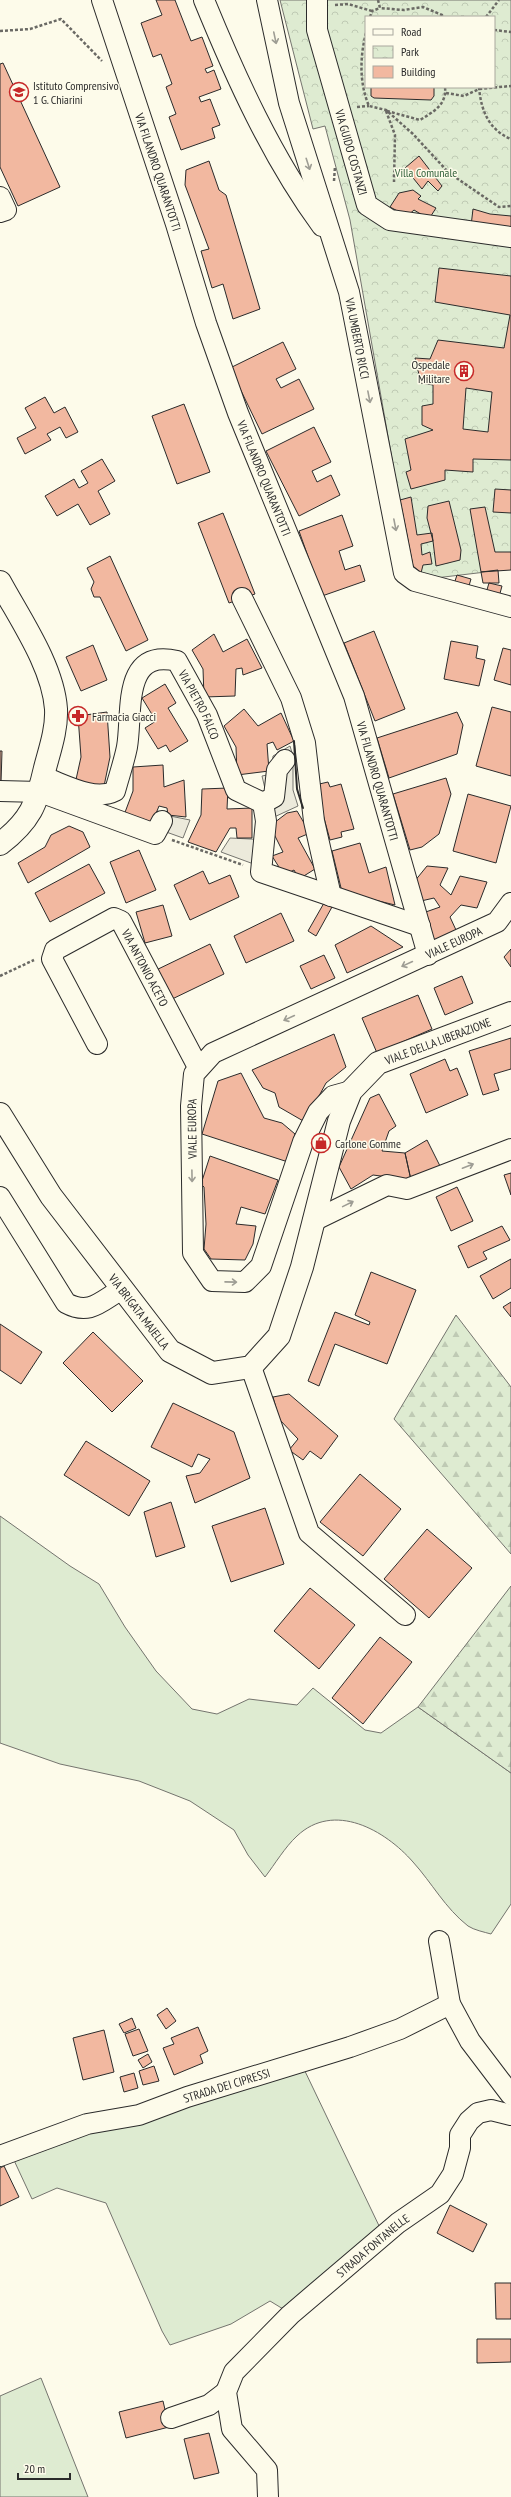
<svg xmlns="http://www.w3.org/2000/svg" width="511" height="2497" viewBox="0 0 511 2497" font-family="'PT Sans Narrow',sans-serif">
<style>
.grass{fill:#deebd1;stroke:#74746e}
.forest{fill:url(#forest-firs);stroke:#74746e}
.park{fill:url(#park-crowns);stroke:#74746e;fill-rule:evenodd}
.parking{fill:#eceadb;stroke:#74746e}
.building{fill:#f2b8a0;stroke:#2b2b2b;fill-rule:evenodd}
.lines{fill:none;stroke-linecap:round;stroke-linejoin:round}
.minor-casing{stroke:#2b2b2b;stroke-width:22}
.major-casing{stroke:#2b2b2b;stroke-width:24}
.path{stroke:#6a6964;stroke-width:2.5;stroke-dasharray:3 2;stroke-linecap:butt}
.minor{stroke:#fdfbea;stroke-width:20}
.major{stroke:#fdfbea;stroke-width:22}
.wall{stroke:#2b2b2b;stroke-width:2}
.oneway{stroke:#9e9d94}
.labels{text-anchor:middle;dominant-baseline:central;stroke-width:3;stroke-linejoin:round;paint-order:stroke}
.poi-label{font-size:12px;fill:#2b2b2b;stroke:#fdfbea;text-anchor:start}
.street-label{font-size:12px;fill:#2b2b2b;stroke:#fdfbea}
.park-label{font-size:12px;fill:#34623c;stroke:#fdfbea}
</style>
<defs>
<pattern id="forest-firs" width="22" height="20" patternUnits="userSpaceOnUse"><rect width="22" height="20" fill="#deebd1"/><path d="M5 1l3.5 6h-7zM16 11l3.5 6h-7z" fill="#bfcab4"/></pattern>
<pattern id="park-crowns" width="20" height="18" patternUnits="userSpaceOnUse"><rect width="20" height="18" fill="#deebd1"/><path d="M2 6a3 3 0 1 1 6 0M12 15a3 3 0 1 1 6 0" fill="none" stroke="#bfcab4"/></pattern>
</defs>
<rect width="100%" height="100%" fill="#fdfbea"/>
<path class="grass" d="M0 1516 70 1566 99 1584 125 1627 156 1671 192 1709 217 1714 249 1699 297 1705 313 1688 365 1730 381 1733 418 1707 511 1773V1904L491 1934C484 1932 474 1930 468 1926 445 1908 432 1883 413 1862 385 1830 334 1801 297 1836 285 1847 275 1864 265 1877L248 1855 234 1830 190 1801 139 1781 60 1764 0 1743Z
M302 2065 382 2232 288 2312 270 2301 231 2324 170 2345 162 2331 106 2203 57 2188 32 2199 12 2156Z
M41 2378 88 2497H0V2396Z"/>
<path class="forest" d="M456 1315 511 1387V1554L394 1419Z
M511 1586V1773L418 1707Z"/>
<path class="park" d="M280 0H511V569L427 579 411 567 350 220 325 126 313 129ZM366 17H494V87H366Z"/>
<path class="parking" d="M290 746 293 756V790L298 806 272 818 262 776 272 774 273 756Z
M160 814 190 820 183 838 155 828Z
M230 838 271 840 270 870 221 852Z"/>
<path class="building" d="M156 0H175L191 41 202 37 213 66 205 69 207 73 214 70 221 89 199 97 201 102 210 99 220 125 212 128 215 138 181 150 169 117 176 114 166 87 172 84 161 54 153 57 141 23 162 15Z
M3 63 60 187 18 206 0 167V64Z
M371 87H434V96L431 100 374 98 371 96Z
M419 156 442 186 438 191 428 181 422 189 405 168Z
M209 161 219 190 226 195 260 309 233 319 223 284 212 288 201 251 209 249 185 185 186 170Z
M413 190 421 196 418 199 436 208 429 219 414 210 407 216 390 207 399 193Z
M473 209 490 214 511 216V232L471 226Z
M439 268 511 276V460L473 459V472L445 470V480L411 489 406 472 411 470 405 439 433 430 422 425V406L433 404V385L421 383 415 358 430 359 438 340 504 348 510 315 435 302ZM466 388 492 392 488 432 463 429Z
M283 342 296 369 276 379 281 388 299 379 314 409 262 434 230 368Z
M45 397 54 413 65 407 78 432 66 438 60 427 47 434 51 440 25 454 17 438 36 428 25 408Z
M184 404 210 472 177 484 152 416Z
M314 427 331 462 312 471 317 482 331 475 340 495 299 516 266 451Z
M102 459 115 481 98 491 110 514 90 525 78 504 57 516 45 496 74 479 79 488 88 483 81 471Z
M495 489 511 490V513L493 512Z
M411 497 417 535 432 533 433 541 421 544 422 555 430 552 432 564 423 565 421 573 413 566 400 500Z
M449 501 461 550 460 560 436 566 433 541 427 518 428 506Z
M485 507 495 552H511V570L481 572 470 509Z
M223 513 255 594 229 603 198 523Z
M342 515 353 546 339 551 345 570 360 565 365 581 322 596 299 531Z
M110 556 148 640 126 651 100 597H94L91 589 94 582 87 568Z
M498 570 499 583H483L481 572Z
M457 575 471 579 468 589 454 584Z
M489 583 502 586 499 597 486 593Z
M374 631 405 709 375 721 344 643Z
M214 634 223 652 247 639 262 668 243 675 242 668 236 669 235 696 204 697 203 669 192 650Z
M451 641 478 646 476 658 485 660 479 686 444 679Z
M93 645 107 680 81 691 66 657Z
M503 648 511 650V685L494 680Z
M165 684 176 703 168 708 188 741 170 752 166 745 158 749 145 728 156 721 142 698Z
M492 707 511 712V776L476 766Z
M244 709 258 726 281 713 294 741 277 750 273 742 267 744 269 771 237 775 236 747 224 726Z
M107 712 110 757 103 791 75 784 81 757 78 716Z
M457 712 463 725 457 754 389 778 377 738Z
M0 751H2L1 783H0Z
M163 765 164 787 184 780 186 817 168 815 167 808 159 806 151 826 124 815 133 791V767Z
M446 778 451 794 439 834 422 847 410 850 393 794Z
M328 782 330 787 341 784 354 829 341 832 342 837 330 840 315 785Z
M228 788 227 809 252 808V838H237L236 828H230L216 852 188 842 201 815 202 789Z
M468 794 511 806 496 863 453 851Z
M297 811 310 833 298 838 315 869 299 879 294 870 284 875 272 856 283 852 270 826 287 813Z
M69 826 83 832 90 847 28 883 18 863 45 847 51 835Z
M360 843 369 873 386 867 395 905 342 892 332 851Z
M139 850 156 890 126 903 110 862Z
M89 864 105 893 50 922 35 893Z
M427 866 448 868 440 885 451 895 460 876 487 882 477 908 461 905 450 917 456 930 430 943 420 914 440 907 434 898 421 901 414 882Z
M203 871 209 884 230 875 239 897 190 920 174 885Z
M324 903 332 907 316 936 308 931Z
M163 905 172 936 145 943 136 912Z
M281 913 294 941 246 963 234 936Z
M371 926 403 947 347 973 335 945Z
M210 944 224 974 166 1002 152 972Z
M511 949V967L504 957Z
M324 955 335 978 311 989 300 966Z
M462 976 473 1003 445 1015 434 988Z
M418 995 432 1029 377 1053 362 1018Z
M334 1034 346 1067 326 1083 305 1122 279 1107 275 1093 263 1088 252 1070Z
M511 1038V1069L494 1074 499 1090 483 1095 469 1051Z
M445 1059 450 1071 457 1068 468 1095 426 1113 410 1074Z
M241 1073 264 1118 282 1123 295 1134 288 1162 202 1134 218 1081Z
M379 1094 396 1126 389 1131 382 1151 405 1153 411 1180 373 1175 351 1189 339 1167 370 1098Z
M427 1140 440 1166 411 1180 405 1153Z
M210 1156 278 1180 265 1214 241 1207 236 1224 256 1226 253 1244 245 1260 211 1259 204 1249 206 1224 204 1187 201 1184Z
M511 1173V1195L504 1175Z
M457 1187 473 1221 451 1231 436 1197Z
M502 1226 510 1240 483 1252 487 1259 468 1268 458 1246Z
M511 1259V1288L493 1299 480 1276Z
M371 1272 416 1290 387 1364 335 1344 319 1386 308 1381 335 1312 369 1325 370 1322 355 1315Z
M511 1302V1317L503 1307Z
M0 1324 42 1352 21 1384 0 1370Z
M93 1332 143 1381 112 1412 63 1363Z
M289 1394 338 1436 321 1459 310 1451 303 1460 289 1450 298 1439 279 1419 273 1397Z
M173 1403 234 1432 250 1478 195 1503 186 1476 200 1473 210 1459 198 1454 192 1467 151 1447Z
M86 1441 150 1481 129 1516 64 1475Z
M360 1474 401 1509 363 1556 320 1522Z
M171 1502 185 1547 156 1557 144 1512Z
M265 1508 284 1564 231 1582 212 1526Z
M427 1529 472 1568 429 1618 384 1579Z
M310 1588 355 1625 319 1669 274 1631Z
M380 1637 412 1662 363 1724 332 1698Z
M167 2008 176 2021 166 2029 157 2015Z
M132 2018 136 2028 124 2033 119 2024Z
M198 2027 208 2051 200 2055 203 2063 174 2075 163 2048 174 2044 171 2038Z
M139 2029 148 2051 133 2056 125 2034Z
M104 2030 114 2072 83 2080 73 2038Z
M148 2054 152 2062 143 2068 138 2060Z
M154 2066 159 2081 143 2085 139 2071Z
M134 2073 138 2088 124 2092 120 2077Z
M4 2166 19 2197 0 2206V2168Z
M450 2205 487 2224 473 2252 437 2233Z
M495 2283H511V2319H496Z
M477 2339H511V2362L477 2363Z
M163 2401 169 2427 126 2438 119 2412Z
M209 2433 219 2473 194 2479 184 2439Z"/>
<g class="lines">
<g class="minor-casing">
<g id="minor">
<path id="s1" d="M102 0 176 224 206 323 238 413 354 696 428 955"/>
<path d="M204 0C236 78 272 158 322 226"/>
<path id="s2" d="M267 0 289 103 349 292 404 573 415 581 511 607"/>
<path id="s3" d="M317 0V30L367 205 390 220 511 237"/>
<path d="M0 197 6 210 0 212"/>
<path d="M242 598 291 698 305 743 314 821 331 896"/>
<path id="s4" d="M43 777C64 784 94 802 115 791 119 776 124 762 127 747 133 713 121 648 177 661L207 715 236 790 263 803 274 797 277 770 285 760"/>
<path d="M0 791 40 792 155 834 162 821"/>
<path d="M263 803 266 821 261 872 420 926"/>
<path id="s5" d="M97 1044 52 959 55 950 114 918 121 921 198 1067"/>
<path id="s6" d="M351 1091 333 1096 318 1112 303 1142 261 1266 245 1282 212 1281 193 1253 191 1106 194 1074 213 1053 497 922 511 903"/>
<path d="M0 1197 66 1303C90 1316 101 1301 122 1289"/>
<path d="M313 1221 387 1185 407 1189 511 1149"/>
<path d="M251 1367 309 1533 405 1615"/>
<path d="M439 1941 450 2004 470 2041 511 2095"/>
<path id="s7" d="M0 2156 87 2124 139 2115 187 2097 350 2047 400 2029 450 2004"/>
<path d="M171 2418 209 2405 226 2392"/>
<path id="s8" d="M268 2497 267 2470 232 2429 226 2392 234 2372 290 2315 398 2223 440 2194 453 2174 460 2148V2135L469 2121 478 2113 491 2110 511 2115"/>
</g>
</g>
<g class="major-casing">
<g id="major">
<path d="M0 582C20 619 53 666 56 709 57 729 50 749 45 768 37 804 30 821 0 844"/>
<path id="s9" d="M0 1114 51 1196 170 1351 212 1373 251 1367 279 1336 302 1267 339 1121 351 1091 378 1063 511 1013"/>
</g>
</g>
<path class="path" d="M378 0 380 8 404 10 423 7 442 15V17
M335 5 348 4 372 11
M370 17 372 11 380 8
M461 17H465
M486 17 499 0
M494 30 511 32
M0 31 30 29 61 19 102 61
M366 33C360 56 359 83 369 106L386 110 413 134 449 173 499 207 511 206
M479 87C481 111 489 130 511 139
M446 93 464 96 479 89 511 86
M357 107 369 106
M386 111 395 135 394 182
M387 111 420 120C433 112 447 105 445 87
M334 181 335 166
M172 840 243 865
M0 976 34 960"/>
<use href="#minor" class="minor"/>
<use href="#major" class="major"/>
<path class="wall" d="M294 741 297 789 303 808"/>
</g>
<defs><path id="oneway-shaft" d="M-6 0H5M1.5-3L5.5 0L1.5 3" fill="none" stroke-width="1.6" stroke-linecap="round" stroke-linejoin="round"/></defs>
<g class="oneway">
<use href="#oneway-shaft" transform="translate(275 38) rotate(78)"/>
<use href="#oneway-shaft" transform="translate(308 164) rotate(72)"/>
<use href="#oneway-shaft" transform="translate(369 397) rotate(79)"/>
<use href="#oneway-shaft" transform="translate(395 525) rotate(79)"/>
<use href="#oneway-shaft" transform="translate(407 964) rotate(155)"/>
<use href="#oneway-shaft" transform="translate(289 1018) rotate(155)"/>
<use href="#oneway-shaft" transform="translate(468 1166) rotate(-21)"/>
<use href="#oneway-shaft" transform="translate(192 1176) rotate(89)"/>
<use href="#oneway-shaft" transform="translate(348 1204) rotate(-26)"/>
<use href="#oneway-shaft" transform="translate(231 1282) rotate(1)"/>
</g>
<defs>
<g id="school-ring" transform="scale(1)"><circle r="9.5" fill="#fdfbea" stroke="#c62828" stroke-width="1.5"/><path d="M0-5L7-2L0 1L-7-2ZM-4 1L0 2.5L4 1V4Q0 6-4 4Z" fill="#c62828"/></g>
<g id="building-ring" transform="scale(1)"><circle r="9.5" fill="#fdfbea" stroke="#c62828" stroke-width="1.5"/><path d="M-4-6H4V6H1V3H-1V6H-4ZM-2.5-4.3h1.7v1.8h-1.7ZM.8-4.3h1.7v1.8H.8ZM-2.5-1h1.7V.8h-1.7ZM.8-1h1.7V.8H.8Z" fill="#c62828"/></g>
<g id="pharmacy-ring" transform="scale(1)"><circle r="9.5" fill="#fdfbea" stroke="#c62828" stroke-width="1.5"/><path d="M-2-6h4v4h4v4h-4v4h-4v-4h-4v-4h4Z" fill="#c62828"/></g>
<g id="shop-ring" transform="scale(1)"><circle r="9.5" fill="#fdfbea" stroke="#c62828" stroke-width="1.5"/><path d="M-5-2.5h2.3a2.7 3.5 0 0 1 5.4 0H5L5.5 6h-11ZM-1.5-2.5h3a1.5 2.3 0 0 0-3 0Z" fill="#c62828"/></g>
</defs>
<g fill-rule="evenodd">
<use href="#school-ring" x="19" y="92"/>
<use href="#building-ring" x="464" y="371"/>
<use href="#pharmacy-ring" x="78" y="716"/>
<use href="#shop-ring" x="321" y="1143"/>
</g>
<g class="labels">
<g class="poi-label">
<text x="33" y="85">Istituto Comprensivo<tspan x="33" dy="14">1 G. Chiarini</tspan></text>
<text x="450" y="364" text-anchor="end">Ospedale<tspan x="450" dy="14">Militare</tspan></text>
<text x="92" y="716">Farmacia Giacci</text>
<text x="335" y="1143">Carlone Gomme</text>
</g>
<g class="street-label">
<text stroke="none"><textPath href="#s3" startOffset="157">VIA GUIDO COSTANZI</textPath></text>
<text stroke="none"><textPath href="#s1" startOffset="181">VIA FILANDRO QUARANTOTTI</textPath></text>
<text stroke="none"><textPath href="#s2" startOffset="351">VIA UMBERTO RICCI</textPath></text>
<text stroke="none"><textPath href="#s1" startOffset="505">VIA FILANDRO QUARANTOTTI</textPath></text>
<text stroke="none"><textPath href="#s4" startOffset="289">VIA PIETRO FALCO</textPath></text>
<text stroke="none"><textPath href="#s1" startOffset="829">VIA FILANDRO QUARANTOTTI</textPath></text>
<text stroke="none"><textPath href="#s6" startOffset="767">VIALE EUROPA</textPath></text>
<text stroke="none"><textPath href="#s5" startOffset="233">VIA ANTONIO ACETO</textPath></text>
<text stroke="none"><textPath href="#s9" startOffset="779">VIALE DELLA LIBERAZIONE</textPath></text>
<text stroke="none"><textPath href="#s6" startOffset="419">VIALE EUROPA</textPath></text>
<text stroke="none"><textPath href="#s9" startOffset="242">VIA BRIGATA MAJELLA</textPath></text>
<text stroke="none"><textPath href="#s7" startOffset="238">STRADA DEI CIPRESSI</textPath></text>
<text stroke="none"><textPath href="#s8" startOffset="328">STRADA FONTANELLE</textPath></text>
</g>
<g class="park-label">
<text x="426" y="172">Villa Comunale</text>
</g>
</g>
<rect x="365" y="16" width="130" height="72" fill="#fdfbea" stroke="#a9a89e"/>
<rect x="373" y="29" width="20" height="6" fill="#fdfbea" stroke="#a9a89e"/>
<text x="401" y="36" font-size="12" fill="#2b2b2b">Road</text>
<rect x="373" y="46" width="20" height="12" fill="url(#park-crowns)" stroke="#a9a89e"/>
<text x="401" y="56" font-size="12" fill="#2b2b2b">Park</text>
<rect x="373" y="66" width="20" height="12" fill="#f2b8a0" stroke="#a9a89e"/>
<text x="401" y="76" font-size="12" fill="#2b2b2b">Building</text>
<path d="M18 2473v6h52v-6" fill="none" stroke="#2b2b2b" stroke-width="2"/>
<text x="24" y="2473" font-size="12" fill="#2b2b2b" stroke="#fdfbea" stroke-width="3" paint-order="stroke">20 m</text>
</svg>
